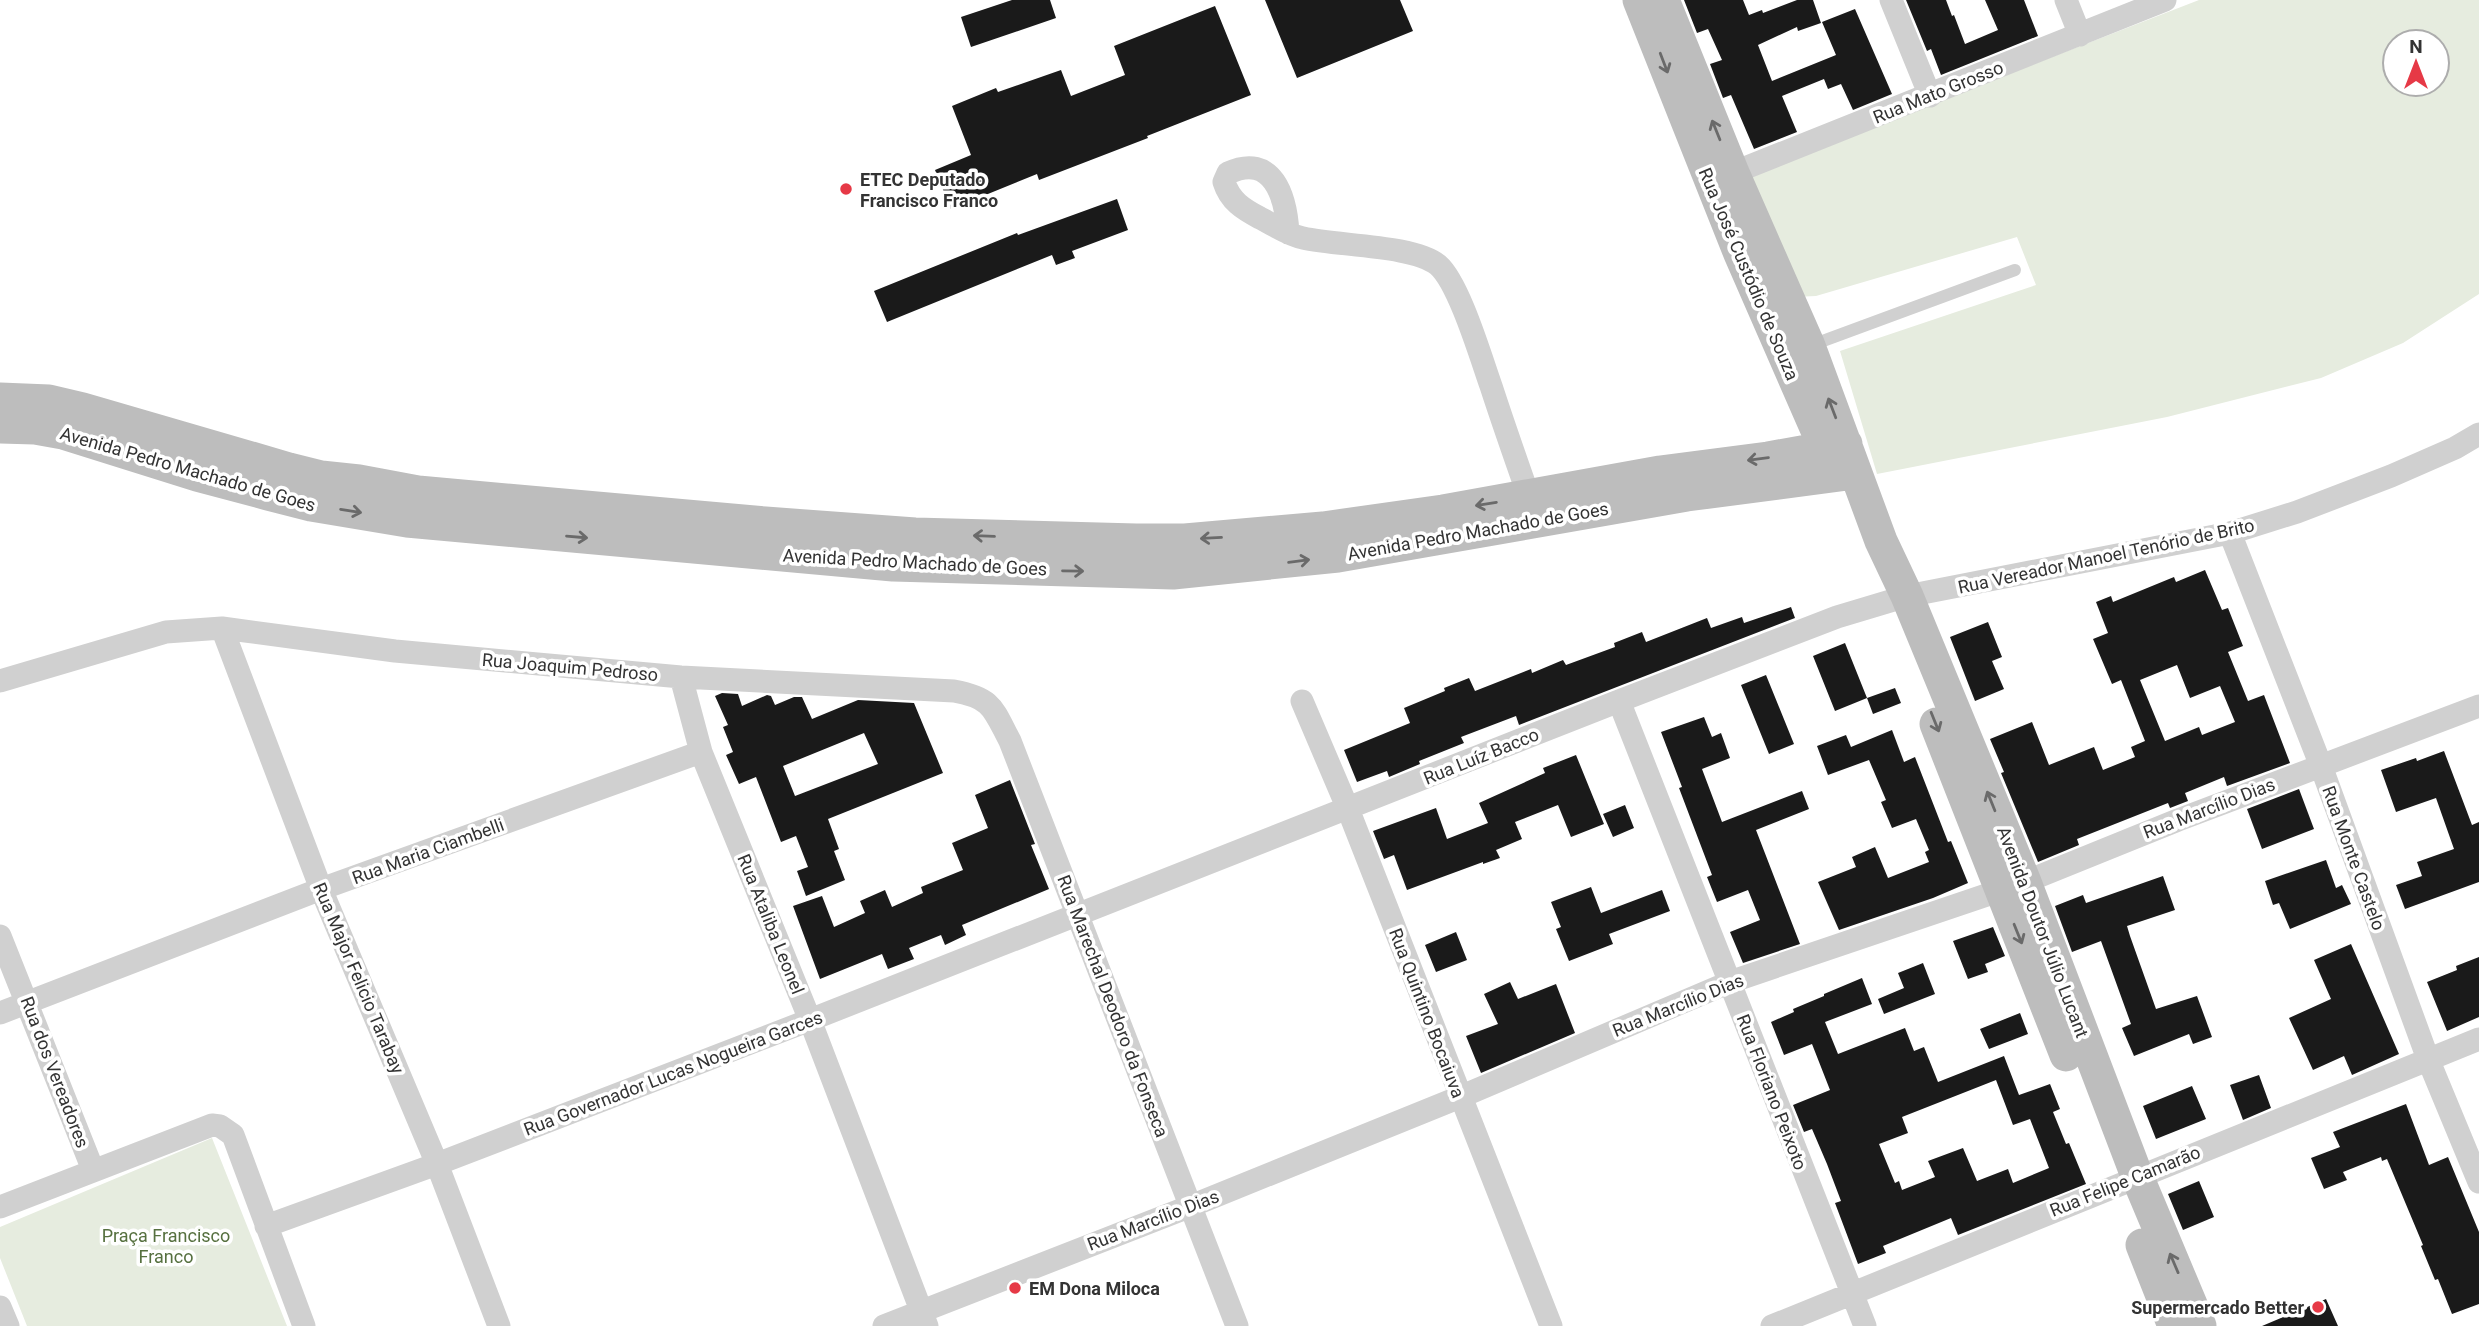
<svg xmlns="http://www.w3.org/2000/svg" width="2479" height="1326" viewBox="0 0 2479 1326" font-family="Roboto,sans-serif">
<style>
.green{fill:#e6ecdf;fill-rule:evenodd}
.building{fill:#1a1a1a;fill-rule:evenodd}
.lines{fill:none;stroke-linecap:round;stroke-linejoin:round}
.lane{stroke:#d0d0d0;stroke-width:12}
.street{stroke:#d0d0d0;stroke-width:23}
.secondary{stroke:#bdbdbd;stroke-width:33}
.oneway{stroke:#6a6a6a}
.poi-dot{fill:#e63946;stroke:#fff;stroke-width:2.5}
.labels{text-anchor:middle;dominant-baseline:central;stroke-width:7;stroke-linejoin:round;paint-order:stroke}
.street-label{font-size:18px;fill:#333;stroke:#fff}
.poi-label{font-size:18px;font-weight:bold;fill:#333;stroke:#fff;text-anchor:start}
.park-label{font-size:18px;fill:#56703f;stroke:#fff}
</style>
<rect width="100%" height="100%" fill="#fff"/>
<path class="green" d="M2199 0H2479V294L2403 343 2321 378 2167 417 1877 474 1840 351 2036 285 2017 237 1816 296 1794 297 1751 174ZM2395 42H2437V84H2395Z
M212 1138 287 1326H27L0 1258V1227Z"/>
<path class="building" d="M1012 0H1050L1056 18 971 47 961 17Z
M1265 0H1400L1413 31 1297 78Z
M1684 0H1743L1749 15 1762 10 1763 13 1797 0H1813L1821 23 1798 31 1797 27 1758 45 1772 81 1836 55 1822 22 1855 9 1892 94 1853 110 1841 84 1828 89 1824 79 1782 96 1797 132 1754 149 1731 95 1723 98 1710 64 1722 60 1708 29 1697 33Z
M1906 0H1946L1952 16 1954 15 1965 44 1998 30 1985 0H2024L2038 36 1941 75 1931 49 1927 51Z
M1215 6 1251 95 1147 136 1148 138 1039 180 1037 174 951 209 935 170 971 155 952 106 996 88 998 92 1061 70 1071 96 1125 75 1114 46Z
M1117 199 1128 230 1072 251 1075 258 1056 265 1052 255 887 322 874 291 1017 233 1018 235Z
M2205 570 2222 610 2228 608 2243 646 2228 652 2248 701 2264 695 2290 763 2227 786 2224 777 2185 793 2188 801 2170 808 2168 803 2077 839 2079 845 2038 862 2001 773 2004 772 1990 739 2032 722 2049 765 2094 747 2103 770 2135 757 2131 747 2145 741 2121 680 2112 684 2093 639 2108 633 2096 602 2111 596 2113 602 2174 577 2176 582ZM2177 665 2190 698 2220 686 2235 722 2202 735 2199 727 2165 741 2140 680Z
M1791 607 1795 618 1519 725 1516 716 1461 737 1464 743 1419 761 1420 764 1389 777 1387 771 1357 782 1344 750 1410 723 1404 708 1445 691 1444 688 1469 678 1475 691 1531 669 1532 673 1563 660 1566 665 1615 647 1614 643 1642 632 1646 642 1707 618 1711 628 1742 617 1744 623Z
M1988 622 2002 657 1992 661 2004 689 1975 701 1950 637Z
M1845 643 1867 698 1835 711 1813 656Z
M1766 675 1794 744 1769 754 1741 685Z
M1895 688 1901 703 1873 714 1867 698Z
M722 693 738 694 742 706 767 695 771 696 775 705 794 697H802L812 719 858 700 914 703 943 773 828 819 839 849 834 851 845 880 806 896 797 871 808 867 796 836 781 842 756 777 739 784 726 755 733 752 723 727 728 725 715 696ZM864 733 878 764 795 796 783 766Z
M1704 717 1712 737 1721 733 1730 758 1702 769 1722 822 1802 791 1809 809 1756 830 1800 944 1743 963 1730 932 1760 920 1748 890 1717 902 1707 877 1712 875 1679 788 1682 787 1661 732Z
M1892 730 1904 762 1915 757 1948 842 1951 841 1968 883 1933 898 1839 930 1818 882 1856 867 1852 857 1875 847 1888 878 1929 862 1925 852 1929 850 1916 819 1892 828 1881 802 1886 800 1869 760 1828 775 1817 746 1846 735 1851 747Z
M2444 751 2472 825 2479 822V882L2405 909 2396 885 2422 876 2417 862 2454 849 2436 798 2396 812 2381 770 2416 758 2417 761Z
M1576 755 1604 824 1571 837 1558 805 1515 822 1522 839 1496 850 1500 858 1483 864V862L1407 890 1394 855 1384 859 1373 831 1436 808 1447 839 1488 823 1479 803 1545 773 1543 768Z
M1010 780 1035 844 1031 845 1049 889 962 925 966 935 945 945 941 935 909 948 914 959 888 969 882 954 820 979 793 906 822 896 834 927 865 913 860 901 885 890 892 907 923 893 921 887 963 870 952 843 988 828 975 795Z
M2299 789 2314 829 2262 849 2247 809Z
M1625 805 1634 828 1613 837 1603 814Z
M2326 860 2336 888 2342 885 2351 904 2290 929 2279 903 2273 905 2265 881Z
M2163 876 2175 910 2127 926 2130 936 2156 1009 2197 996 2212 1037 2193 1044 2189 1034 2134 1056 2122 1028 2131 1024 2101 941 2072 952 2055 906 2083 895 2086 903Z
M1591 887 1601 913 1662 890 1670 911 1609 934 1613 944 1569 961 1556 929 1561 927 1551 902Z
M1993 927 2005 956 1985 964 1988 972 1968 979 1953 941Z
M1456 932 1467 960 1436 972 1425 945Z
M2351 944 2399 1054 2352 1075 2344 1056 2313 1070 2289 1018 2331 999 2314 960Z
M2479 957V1017L2447 1031 2427 982 2457 970 2456 966Z
M1923 963 1935 994 1884 1014 1878 999 1904 988 1898 973Z
M1862 978 1872 1004 1825 1022 1838 1054 1905 1028 1914 1051 1924 1047 1938 1082 2004 1056 2019 1095 2050 1084 2060 1109 2053 1112 2066 1144 2069 1143 2086 1184 1958 1235 1951 1218 1883 1246 1886 1253 1858 1264 1835 1203 1841 1201 1827 1164 1812 1129 1804 1132 1793 1105 1830 1090 1812 1044 1784 1055 1771 1022 1794 1012 1793 1009 1824 996V994ZM1996 1080 2013 1125 2030 1119 2049 1168 2013 1183 2008 1169 1977 1181 1963 1148 1928 1161 1935 1177 1902 1190 1899 1181 1895 1183 1879 1144 1908 1133 1902 1117Z
M1510 982 1518 999 1556 984 1575 1033 1481 1073 1466 1036 1498 1024 1484 994Z
M2020 1013 2028 1034 1989 1049 1980 1029Z
M2259 1075 2271 1108 2243 1120 2230 1085Z
M2192 1086 2206 1119 2156 1139 2143 1106Z
M2406 1104 2429 1165 2448 1157 2479 1232V1304L2452 1314 2438 1279 2435 1280 2421 1246 2423 1245 2387 1159 2382 1161 2381 1157 2343 1172 2347 1180 2324 1189 2311 1158 2340 1147 2333 1132Z
M2199 1181 2214 1217 2183 1230 2168 1194Z
M2326 1299 2338 1326H2262Z"/>
<g class="lines">
<path class="lane" d="M1812 345 2015 270"/>
<path class="street" d="M1891 0 1930 96
M2066 0 2080 35
M1720 178 2165 0
M1288 233C1286 197 1273 152 1228 173L1224 182C1230 201 1243 209 1260 218 1274 225 1288 235 1303 238 1338 246 1413 245 1438 265 1459 283 1481 358 1491 386 1503 423 1516 460 1529 497
M2230 533 2321 766 2428 1059 2479 1182
M222 628 321 889 437 1164 499 1326
M681 677 701 752 810 1020 927 1326
M0 681 166 632 222 628 395 651 681 677 954 691C993 698 993 709 1010 741L1237 1326
M1302 701 1348 809 1551 1326
M1619 701 1865 1326
M0 936 93 1170
M0 1013 321 889 701 752
M0 1207 212 1125 220 1126 233 1135 304 1326
M266 1226 437 1164 810 1020 1619 701 1837 617 1907 596 2230 533 2297 512 2391 476 2455 448 2479 434
M0 1307 8 1326
M884 1326 1191 1206 1460 1097 1730 982 2025 882 2178 820 2479 706
M1772 1326 2479 1039"/>
<path class="secondary" d="M1639 0 1740 254 1830 460
M1663 0 1733 173 1809 346 1881 541 1907 596 2025 882 2137 1176 2200 1326
M0 399 49 401 83 409 289 469 321 477 359 481 418 492 765 523 915 534 1136 540H1185L1323 528 1443 511 1660 472 1768 458 1846 444
M0 427 35 428 63 433 197 475 268 494 311 505 407 521 893 565 1173 573 1338 556 1687 495 1855 473
M1936 724 2066 1055
M2142 1245 2174 1326"/>
</g>
<defs><path id="oneway-shaft" d="M-6 0H5M1.5-3L5.5 0L1.5 3" fill="none" stroke-width="1.6" stroke-linecap="round" stroke-linejoin="round" transform="scale(1.75)"/></defs>
<g class="oneway">
<use href="#oneway-shaft" transform="translate(1664 63) rotate(69)"/>
<use href="#oneway-shaft" transform="translate(1716 130) rotate(-112)"/>
<use href="#oneway-shaft" transform="translate(1832 408) rotate(-111)"/>
<use href="#oneway-shaft" transform="translate(1758 459) rotate(173)"/>
<use href="#oneway-shaft" transform="translate(1486 504) rotate(171)"/>
<use href="#oneway-shaft" transform="translate(351 511) rotate(9)"/>
<use href="#oneway-shaft" transform="translate(984 536) rotate(-178)"/>
<use href="#oneway-shaft" transform="translate(577 537) rotate(5)"/>
<use href="#oneway-shaft" transform="translate(1211 538) rotate(177)"/>
<use href="#oneway-shaft" transform="translate(1299 561) rotate(-7)"/>
<use href="#oneway-shaft" transform="translate(1073 571) rotate(1)"/>
<use href="#oneway-shaft" transform="translate(1935 722) rotate(68)"/>
<use href="#oneway-shaft" transform="translate(1991 801) rotate(-112)"/>
<use href="#oneway-shaft" transform="translate(2018 934) rotate(68)"/>
<use href="#oneway-shaft" transform="translate(2174 1263) rotate(-113)"/>
</g>
<g class="poi-dot">
<circle cx="846" cy="189" r="7"/>
<circle cx="1015" cy="1288" r="7"/>
<circle cx="2318" cy="1307" r="7"/>
</g>
<g class="labels">
<g class="street-label">
<text transform="translate(1938 92) rotate(-22)">Rua Mato Grosso</text>
<text transform="translate(1749 274) rotate(67)">Rua José Custódio de Souza</text>
<text transform="translate(188 469) rotate(16)">Avenida Pedro Machado de Goes</text>
<text transform="translate(1478 531) rotate(-10)">Avenida Pedro Machado de Goes</text>
<text transform="translate(2106 556) rotate(-12)">Rua Vereador Manoel Tenório de Brito</text>
<text transform="translate(915 562) rotate(3)">Avenida Pedro Machado de Goes</text>
<text transform="translate(570 667) rotate(5)">Rua Joaquim Pedroso</text>
<text transform="translate(1481 756) rotate(-22)">Rua Luíz Bacco</text>
<text transform="translate(2209 808) rotate(-21)">Rua Marcílio Dias</text>
<text transform="translate(428 851) rotate(-20)">Rua Maria Ciambelli</text>
<text transform="translate(2354 858) rotate(70)">Rua Monte Castelo</text>
<text transform="translate(771 924) rotate(68)">Rua Ataliba Leonel</text>
<text transform="translate(2043 932) rotate(69)">Avenida Doutor Júlio Lucant</text>
<text transform="translate(359 978) rotate(67)">Rua Major Felicio Tarabay</text>
<text transform="translate(1678 1005) rotate(-22)">Rua Marcílio Dias</text>
<text transform="translate(1113 1006) rotate(69)">Rua Marechal Deodoro da Fonseca</text>
<text transform="translate(1427 1013) rotate(69)">Rua Quintino Bocaiuva</text>
<text transform="translate(55 1072) rotate(69)">Rua dos Vereadores</text>
<text transform="translate(673 1073) rotate(-21)">Rua Governador Lucas Nogueira Garces</text>
<text transform="translate(1772 1092) rotate(69)">Rua Floriano Peixoto</text>
<text transform="translate(2125 1181) rotate(-22)">Rua Felipe Camarão</text>
<text transform="translate(1153 1220) rotate(-21)">Rua Marcílio Dias</text>
</g>
<g class="poi-label">
<text x="860" y="179">ETEC Deputado<tspan x="860" dy="21">Francisco Franco</tspan></text>
<text x="1029" y="1288">EM Dona Miloca</text>
<text x="2304" y="1307" text-anchor="end">Supermercado Better</text>
</g>
<g class="park-label">
<text x="166" y="1235">Praça Francisco<tspan x="166" dy="21">Franco</tspan></text>
</g>
</g>
<g transform="translate(2416 63)"><circle r="33" fill="#ffffff" stroke="#adadad" stroke-width="2"/>
<path d="M0-5L12 26L0 18L-12 26Z" fill="#e63946"/>
<text y="-10" font-size="19" font-weight="bold" text-anchor="middle" fill="#333333">N</text>
</g>
</svg>
